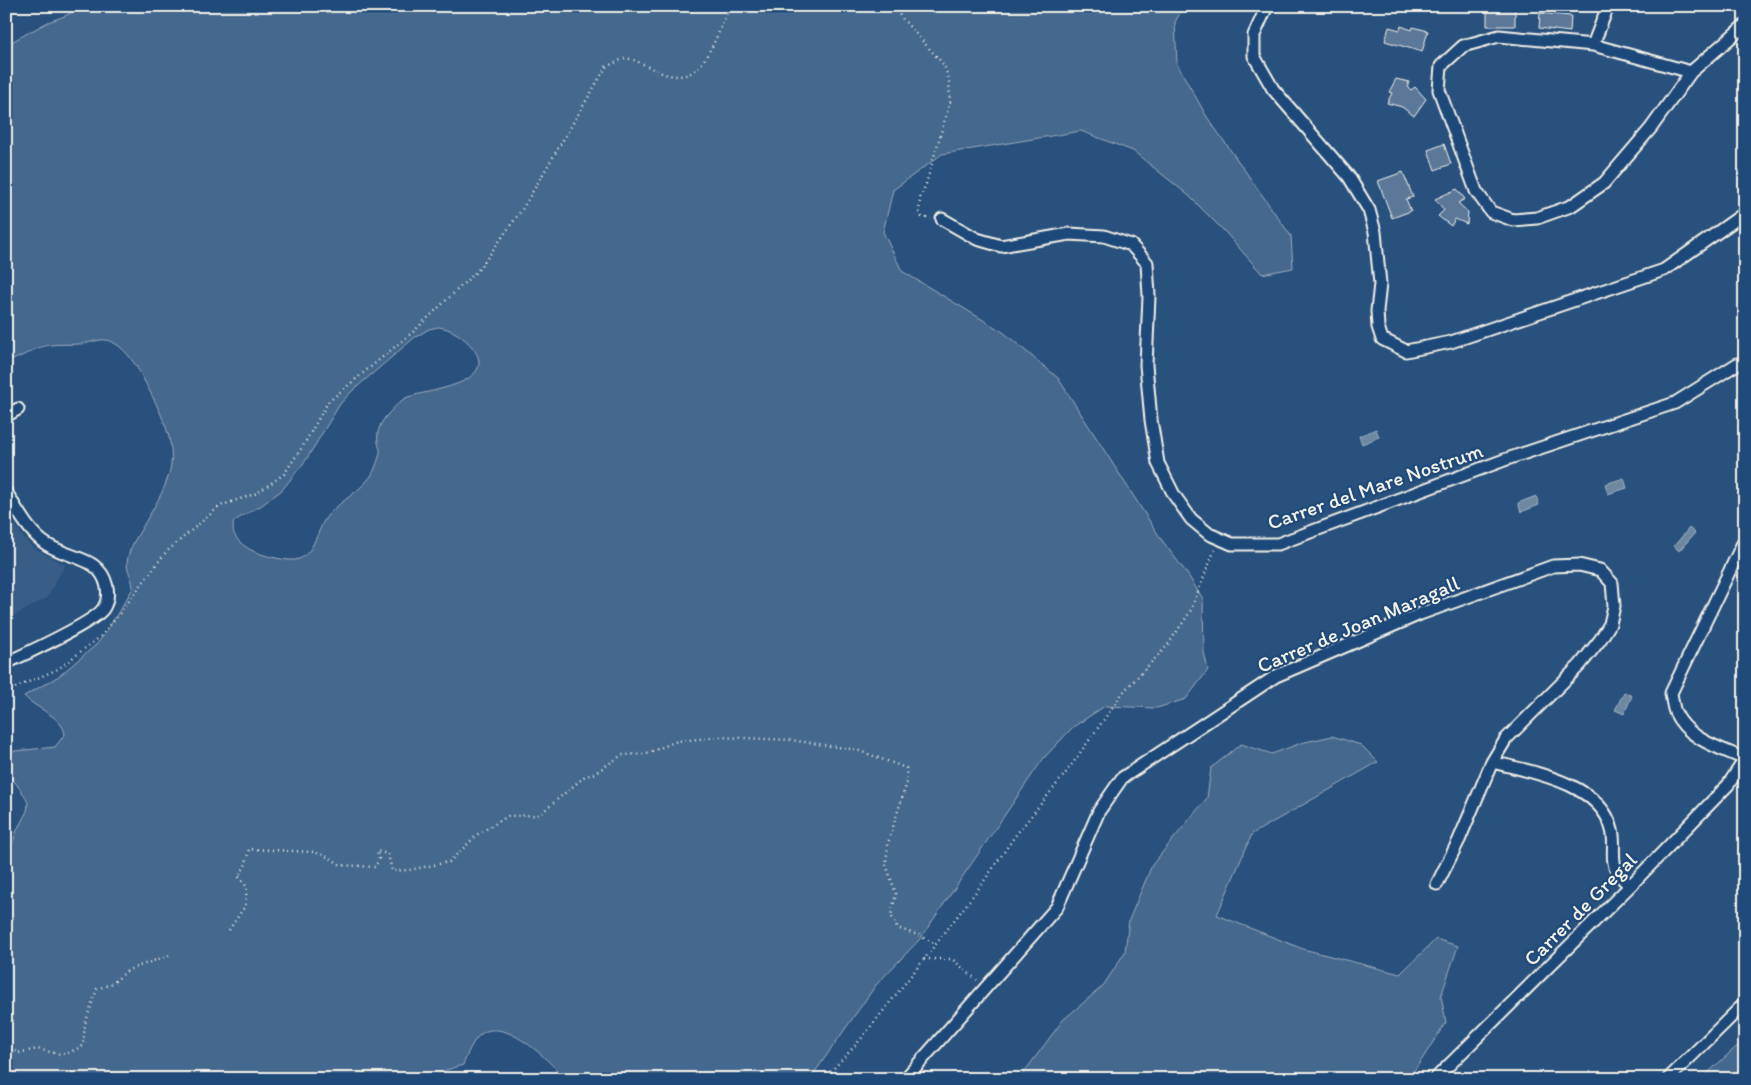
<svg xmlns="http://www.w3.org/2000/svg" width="1751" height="1085" viewBox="0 0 1751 1085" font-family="Itim,sans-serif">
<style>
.built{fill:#375d86}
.green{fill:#45688e;stroke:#9cacbb;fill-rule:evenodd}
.water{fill:#6e88a2;stroke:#a4b2be}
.building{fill:#5b7899;stroke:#f4f1e8}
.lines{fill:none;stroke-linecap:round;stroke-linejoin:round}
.minor-casing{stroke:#f4f1e8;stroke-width:15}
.path{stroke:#f4f1e8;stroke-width:2.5;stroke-dasharray:1 4;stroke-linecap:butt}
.minor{stroke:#1f4a7a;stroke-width:11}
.labels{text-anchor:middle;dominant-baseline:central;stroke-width:4.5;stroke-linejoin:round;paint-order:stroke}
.street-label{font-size:21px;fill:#f4f1e8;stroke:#1f4a7a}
</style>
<rect width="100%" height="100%" fill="#28517e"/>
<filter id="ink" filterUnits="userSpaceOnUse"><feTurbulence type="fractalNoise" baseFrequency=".02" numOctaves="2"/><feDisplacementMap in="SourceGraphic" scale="10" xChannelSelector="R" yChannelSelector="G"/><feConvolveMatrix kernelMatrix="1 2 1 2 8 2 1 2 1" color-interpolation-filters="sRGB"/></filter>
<g filter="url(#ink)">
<path class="built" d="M6 511 21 534 32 547 65 565 47 598 6 620Z"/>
<path class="green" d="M83 6H1184L1175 22 1177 64 1207 117 1291 236 1293 268 1262 274 1226 233 1188 195 1133 151 1081 131 942 154 893 190 883 232 902 271 1003 332 1058 378 1161 539 1188 575 1203 599 1204 652 1208 670 1186 699 1157 708 1105 706 1073 727 1043 759 920 939 876 985 810 1079H565C550 1061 505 1016 481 1034 472 1041 467 1055 463 1065L446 1070 431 1079H6V862L17 830 27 811 28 803 25 796 15 782 6 775V752L55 747 65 734C62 716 36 709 24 696L59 676 96 645 105 634 133 588C133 580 127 571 127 563 128 548 139 534 146 521 154 507 163 493 168 477 180 444 158 408 144 380 137 366 123 343 106 340 97 339 88 344 79 344 67 345 54 343 41 347 29 351 20 359 6 361V45L48 22 65 16ZM438 327C451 328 464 337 473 348 500 384 428 390 408 397 400 400 394 408 388 414 381 422 376 431 378 442 378 446 381 449 380 453 379 458 376 465 374 471 366 488 340 501 328 515 317 528 315 553 299 559 290 563 260 555 251 550 239 543 230 535 234 521L262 505 282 490 306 460 340 404 351 392 414 338 429 329Z
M1332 736 1361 745 1378 762 1252 834 1217 915 1303 949 1400 974 1436 939 1458 946 1441 996 1446 1022 1419 1064 1407 1079H1019L1063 1020 1103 986 1125 952 1129 920 1152 865 1207 798 1211 768 1241 744 1272 754 1301 743Z
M1745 1039V1079H1701Z"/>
<path class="water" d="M1376 429 1379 437 1362 444 1359 436Z
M1624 478 1627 488 1608 494 1605 484Z
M1536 496 1539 505 1521 512 1518 503Z
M1689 528 1695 533 1679 551 1674 546Z
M1624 692 1632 696 1624 714 1615 710Z"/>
<path class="building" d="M1487 9H1515V26H1487Z
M1540 13 1571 16 1570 32 1539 28Z
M1401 26 1412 30 1413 27 1428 31 1422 52 1385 41 1389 27 1400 30Z
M1396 79 1409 82 1408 87 1411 90 1415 87 1426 99 1414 116 1402 107 1387 103 1392 93 1389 92Z
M1444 144 1451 164 1435 170 1428 150Z
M1403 172 1413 197 1406 199 1411 211 1392 218 1378 181Z
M1457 189 1465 199 1458 203 1468 212 1467 224 1455 219 1451 226 1438 216 1444 210 1435 199Z"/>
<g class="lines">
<g class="minor-casing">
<path id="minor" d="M1267 6 1254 35V56L1273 89 1349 177 1369 210 1375 232 1380 284 1377 311 1378 327 1382 339 1406 351 1451 342 1664 270 1745 213
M1593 45 1608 6
M1691 72 1593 45 1499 36 1463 46 1441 66 1439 90 1476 191 1491 212 1513 220 1537 218 1571 206 1604 183 1651 128 1691 72 1745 25
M942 219 977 239 1001 246 1069 234 1104 236 1131 245 1147 263 1149 296 1146 365 1151 420 1158 463 1174 495 1191 519 1209 534 1232 544H1278L1507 459 1675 403 1737 364 1745 363
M6 416 18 409
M6 492C17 509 26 528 42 541 56 553 78 555 93 565 107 575 112 595 103 609 93 623 25 654 6 663
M1745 539 1671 693C1672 699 1673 707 1675 712 1687 739 1720 748 1745 759
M1492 762C1532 772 1601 783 1612 830 1616 843 1610 860 1617 872 1621 877 1626 882 1630 886
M905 1079 1057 907 1099 811 1122 778 1276 676 1420 614 1553 566 1579 565 1600 570 1612 583 1614 606 1610 624 1600 640 1580 665 1506 739 1492 762 1459 840 1437 884
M1435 1079 1630 886 1728 785 1745 759
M1668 1079 1745 1003"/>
</g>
<path class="path" d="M894 6 900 16 944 65 949 79 950 102 926 184 920 198 919 212 922 217 931 219
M6 692 58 669 101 636 120 613 166 552 220 506 257 493 284 474 303 446 328 402 413 332 480 268 523 208 606 67 625 58C640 60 651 70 665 74 675 77 685 77 694 71 708 62 723 22 730 6
M229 930 245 906 247 887 238 876 245 867 249 849 315 852 330 858 341 865 375 867 379 859 377 851 388 854 392 871 409 870 449 862 478 834 508 816 539 815 584 777 595 773 622 755 645 754 677 741 720 737 791 740 857 750 906 768 907 782 888 843 886 864 896 894 891 915 897 928 918 935 936 944
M924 959H952L977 980
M6 1046 18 1053 37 1049 60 1054 68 1053 83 1046 85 1024 97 989 113 983 128 970 170 955
M824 1079 861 1039 936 944 982 884 1015 836 1065 774 1125 690 1167 646 1190 612 1215 549"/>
<use href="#minor" class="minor"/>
</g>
</g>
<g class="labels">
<g class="street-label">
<text transform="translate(1375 486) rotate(-19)">Carrer del Mare Nostrum</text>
<text transform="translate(1358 624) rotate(-23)">Carrer de Joan Maragall</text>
<text transform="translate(1580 909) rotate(-45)">Carrer de Gregal</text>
</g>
</g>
<rect width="1751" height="1085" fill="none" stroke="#1f4a7a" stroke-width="25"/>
<rect x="12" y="12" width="1726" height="1060" fill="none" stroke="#f4f1e8" stroke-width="2" filter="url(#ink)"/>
</svg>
